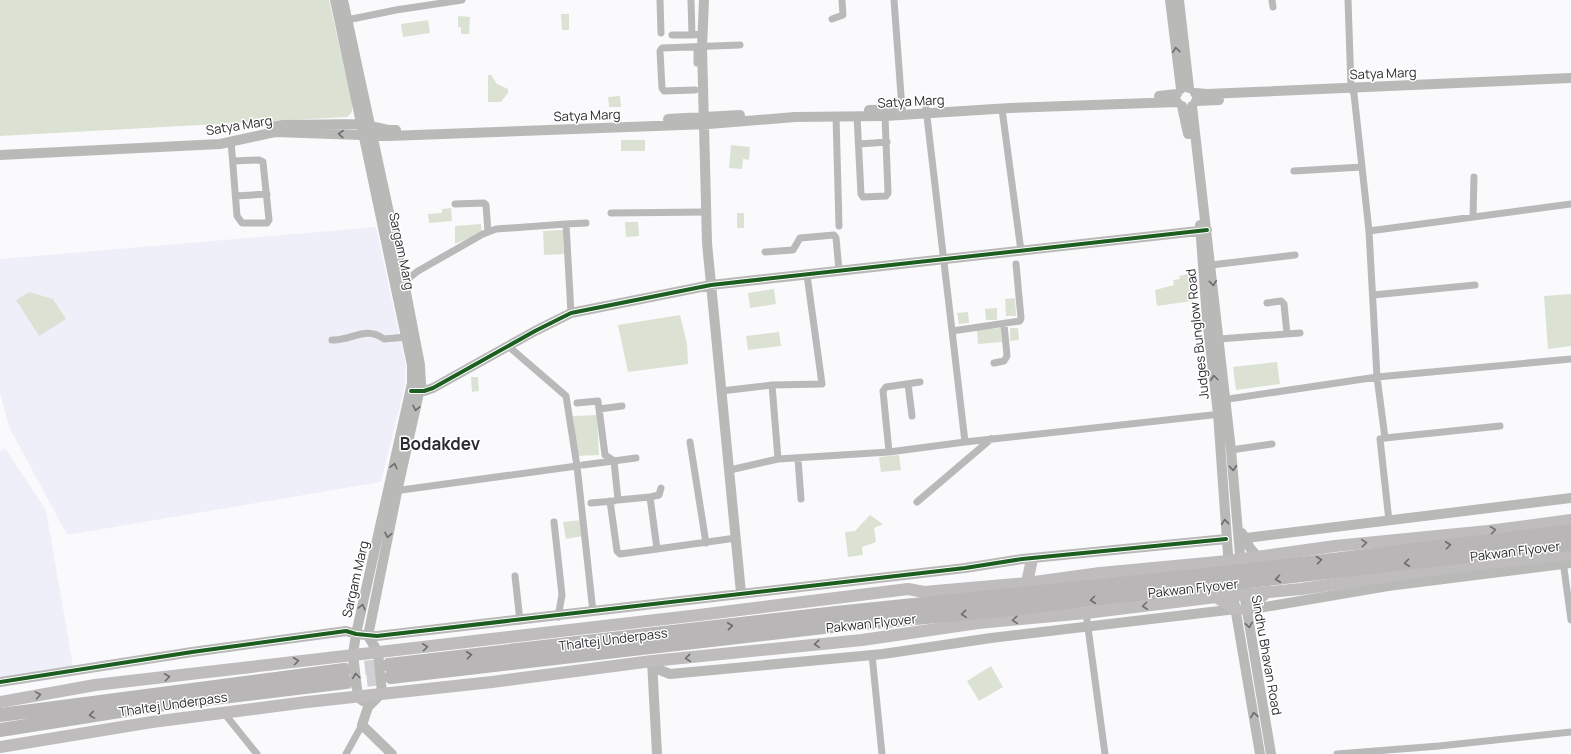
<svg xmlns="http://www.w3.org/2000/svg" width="1571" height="754" viewBox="0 0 1571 754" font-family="Manrope,sans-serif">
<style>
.built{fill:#efeffa}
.green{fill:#dbe2d3}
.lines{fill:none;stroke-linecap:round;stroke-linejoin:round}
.highway-tunnel{stroke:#d1d1d4;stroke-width:14;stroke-dasharray:14 7;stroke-linecap:butt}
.street{stroke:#bab9b9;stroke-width:7}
.secondary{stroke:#b9b9b8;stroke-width:10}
.primary{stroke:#bebcbc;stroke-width:12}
.highway{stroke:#b8b6b6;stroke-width:14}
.cycleway-casing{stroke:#fff;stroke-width:6}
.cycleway{stroke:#1b5e20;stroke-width:4}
.oneway{stroke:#6b6b6d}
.oneway2{stroke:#6e6d6f}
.oneway3{stroke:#6b6a6c}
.labels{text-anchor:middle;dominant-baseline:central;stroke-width:3;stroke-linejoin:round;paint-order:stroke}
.street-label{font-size:13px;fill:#2c2c30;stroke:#fff}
.district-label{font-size:17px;font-weight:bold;fill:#2c2c30;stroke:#fff}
</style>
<rect width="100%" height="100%" fill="#fafafd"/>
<path class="built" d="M376 227 406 366 405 386 381 482 67 535 9 427 0 393V259Z
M5 448 46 510 73 666 0 678V451Z"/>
<path class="green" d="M0 0H329L352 103V112L347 117 0 136Z
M561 14H569V30H562Z
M458 16 470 17 469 34H461V27H458Z
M428 20 430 33 403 37 401 24Z
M488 75H491L497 84 508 89V93L501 102H488Z
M620 96 621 107H609L608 97Z
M621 140H645V151H621Z
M731 145 750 147 749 160 743 159 742 169 729 168Z
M451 208 452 221 429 223 428 214 442 213V209Z
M737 213H744V228H737Z
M625 222H638L639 236 626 237Z
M481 224 482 233 455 244V226Z
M563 230 564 254 544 255 543 231Z
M1188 274 1192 301 1157 306 1155 290 1174 285 1173 280 1180 279 1179 276Z
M774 289 776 304 750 308 748 293Z
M29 292 53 299 66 319 39 336 16 300Z
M1571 294V346L1548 349 1544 296Z
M1015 298 1016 316H1006L1005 299Z
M997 308V320H986L985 309Z
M968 312 969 323 959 324 957 313Z
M680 315 687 344 688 364 628 372 618 325Z
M1001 328 1002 342 978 344 977 330Z
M1010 328H1018L1019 340 1010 341Z
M779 332 781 346 748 350 746 336Z
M1277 362 1280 384 1236 390 1233 367Z
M471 377H478L479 391 472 392Z
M597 415 599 455 575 456 573 416Z
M899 455 901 470 881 472 879 457Z
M870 515 883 524 874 528 876 542 862 547 863 555 848 557 845 532 855 531Z
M581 520 583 536 566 539 563 522Z
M991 666 1003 687 979 701 967 681Z"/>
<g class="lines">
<path class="highway-tunnel" d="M344 670 389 665
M346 682 391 677"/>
<path class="street" d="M660 0 661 33
M691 0 692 35 703 34
M894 0 902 109
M1272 0 1273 7
M1348 0 1351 87 1354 94 1369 231 1377 377 1385 438 1500 426
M832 19 843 15 842 0
M347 20 396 10 462 0
M672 35H692
M697 47V63
M695 90 664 91 662 88 660 51 662 48 740 45
M926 108 965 442
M1002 109 1021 251
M836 116 839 226
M857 116 861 194 863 197 886 196 888 193 885 116
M231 141 237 216 242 223H267L269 220 263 162 259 160 233 161
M859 144 887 142
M1294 171 1362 167
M236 196 267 194
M455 204 484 203 486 205 488 232
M611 213 706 212
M1473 217 1474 177
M566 224 586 223
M1369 231 1571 204
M765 252 793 250 800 238 834 235 836 238 839 270
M1211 265 1295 255
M404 282 418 271 483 234 496 229 566 224 571 313
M1373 295 1475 285
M1267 303 1281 301 1284 304 1287 334
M952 331 1020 321 1021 318 1016 264
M1219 339 1300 333
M332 340C352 341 365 325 384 339L407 337
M508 346 566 396 577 466
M994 363 1004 361 1007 356 1004 324
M908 384 912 416
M772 385 778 459
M721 391 772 385 822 384 807 275
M1222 400 1377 377 1571 359
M577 403 598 401 605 455 614 461 618 500 650 497 657 549 736 538
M599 409 622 406
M1385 438 1380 439 1389 521
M690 442 706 543
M1231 450 1272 444
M889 452 883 391 886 387 920 382
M798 459 801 499
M583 465 636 458
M730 470 778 459 889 452 965 442 1221 414
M394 491 577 466 593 612
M650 497 659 495 661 488
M610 501 617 551 620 554 657 549
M917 502 991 439
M591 503 614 501
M554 522 562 595 558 617
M1563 561 1571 620
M515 576 520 621
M1086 613 1105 754
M872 655 882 754
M224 713 257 754
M346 754 362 725
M1337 754 1439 746 1571 732"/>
<path class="secondary" d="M335 0 412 365V383L356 634 353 654 358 697 363 701
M343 0 404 282 420 365 421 384 397 492 368 636 378 652 382 693 368 707 362 725 392 754
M704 0 702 47 707 243 741 593
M1170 0 1181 89
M1179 0 1189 88
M1195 93 1207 94 1571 78
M1159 96 1177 94
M1196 101 1219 100
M1182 106 1188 134
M1192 106 1231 450 1241 567
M869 110 901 109
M668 119 740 115
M271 127 283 125 361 124 388 130H396
M0 155 220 144 275 132 389 136 709 124 795 117 885 116 1010 108 1177 102
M1200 225 1207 319 1218 414 1229 568
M411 391H424L433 388 535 331 571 313 711 285 1207 230
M1242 533 1250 548 1257 556
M1246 538 1571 498
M1243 587 1271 754
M1234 601 1260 754
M1247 610 1388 586 1571 563
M652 661 660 670 670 674 883 654 991 638 1236 609
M652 661 657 754
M0 682 192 652 346 631 356 634 377 636 965 568 1022 559 1226 539"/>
<path class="primary" d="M1027 583 1032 559
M1216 597 1236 609
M1246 610 1267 592
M0 702 95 685 699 615 908 589 924 592 1027 583 1100 573 1228 561 1335 546 1488 531 1571 520
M0 747 152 722 307 702 492 682 652 661 862 640 978 623 1086 613 1216 597 1301 589 1453 567 1571 554"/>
<path class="highway" d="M389 665 836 613 1224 573 1571 531
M391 677 832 626 1000 610 1571 544
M0 715 344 670
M0 730 164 704 346 682"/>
<g class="cycleway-casing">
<path id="cycleway" d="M411 391H424L433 388 535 331 571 313 711 285 1207 230
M0 682 192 652 346 631 356 634 377 636 965 568 1022 559 1226 539"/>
</g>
<use href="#cycleway" class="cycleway"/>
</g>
<defs><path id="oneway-chevron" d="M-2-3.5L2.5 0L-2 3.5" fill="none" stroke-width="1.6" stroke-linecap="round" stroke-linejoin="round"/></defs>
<g class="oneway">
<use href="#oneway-chevron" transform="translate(1176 50) rotate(-97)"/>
<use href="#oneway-chevron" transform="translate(341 134) rotate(-178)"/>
<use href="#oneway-chevron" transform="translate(1213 283) rotate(84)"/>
<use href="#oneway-chevron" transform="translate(1214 378) rotate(-97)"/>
<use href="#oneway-chevron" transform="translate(416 408) rotate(103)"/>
<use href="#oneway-chevron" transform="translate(394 466) rotate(-77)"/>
<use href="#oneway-chevron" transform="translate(1233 468) rotate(85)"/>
<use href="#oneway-chevron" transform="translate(1225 522) rotate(-94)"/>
<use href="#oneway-chevron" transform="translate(388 535) rotate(101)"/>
<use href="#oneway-chevron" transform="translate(362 607) rotate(-76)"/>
<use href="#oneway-chevron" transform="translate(1249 625) rotate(81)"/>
<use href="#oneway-chevron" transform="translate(356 676) rotate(-97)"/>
<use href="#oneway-chevron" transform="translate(1254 715) rotate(-99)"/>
</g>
<g class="oneway2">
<use href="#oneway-chevron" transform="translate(1493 530) rotate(-8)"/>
<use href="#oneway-chevron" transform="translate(1364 543) rotate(-5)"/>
<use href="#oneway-chevron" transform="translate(1145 606) rotate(173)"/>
<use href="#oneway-chevron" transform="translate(1015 620) rotate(175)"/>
<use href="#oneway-chevron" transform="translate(817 644) rotate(175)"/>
<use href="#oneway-chevron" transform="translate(425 647) rotate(-7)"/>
<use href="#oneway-chevron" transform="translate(688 658) rotate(175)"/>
<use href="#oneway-chevron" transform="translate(296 661) rotate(-7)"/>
<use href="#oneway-chevron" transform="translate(167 677) rotate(-7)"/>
<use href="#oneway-chevron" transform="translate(38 695) rotate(-10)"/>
</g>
<g class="oneway3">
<use href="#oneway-chevron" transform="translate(1448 545) rotate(-7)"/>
<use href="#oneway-chevron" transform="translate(1319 560) rotate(-7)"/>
<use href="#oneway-chevron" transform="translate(1407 563) rotate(173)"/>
<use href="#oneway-chevron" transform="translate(1278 579) rotate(173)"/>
<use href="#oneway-chevron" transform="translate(1093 600) rotate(173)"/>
<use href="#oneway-chevron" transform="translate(964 614) rotate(175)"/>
<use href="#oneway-chevron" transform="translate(730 626) rotate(-6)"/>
<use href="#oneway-chevron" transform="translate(469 655) rotate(-6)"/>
<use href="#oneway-chevron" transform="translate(92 715) rotate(171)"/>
</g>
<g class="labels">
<g class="street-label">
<text transform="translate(1383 73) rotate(-2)">Satya Marg</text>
<text transform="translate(911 101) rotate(-3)">Satya Marg</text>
<text transform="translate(587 115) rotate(-2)">Satya Marg</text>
<text transform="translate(239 125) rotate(-9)">Satya Marg</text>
<text transform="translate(402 251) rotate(78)">Sargam Marg</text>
<text transform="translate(1197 334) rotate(-96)">Judges Bunglow Road</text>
<text transform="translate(1515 551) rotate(-7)">Pakwan Flyover</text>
<text transform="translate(355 579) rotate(-77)">Sargam Marg</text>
<text transform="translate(1193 588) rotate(-6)">Pakwan Flyover</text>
<text transform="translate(871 623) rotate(-6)">Pakwan Flyover</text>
<text transform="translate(613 639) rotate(-7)">Thaltej Underpass</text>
<text transform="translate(1267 655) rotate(80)">Sindhu Bhavan Road</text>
<text transform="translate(173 704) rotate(-8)">Thaltej Underpass</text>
</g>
<g class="district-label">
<text x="440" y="443">Bodakdev</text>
</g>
</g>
</svg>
